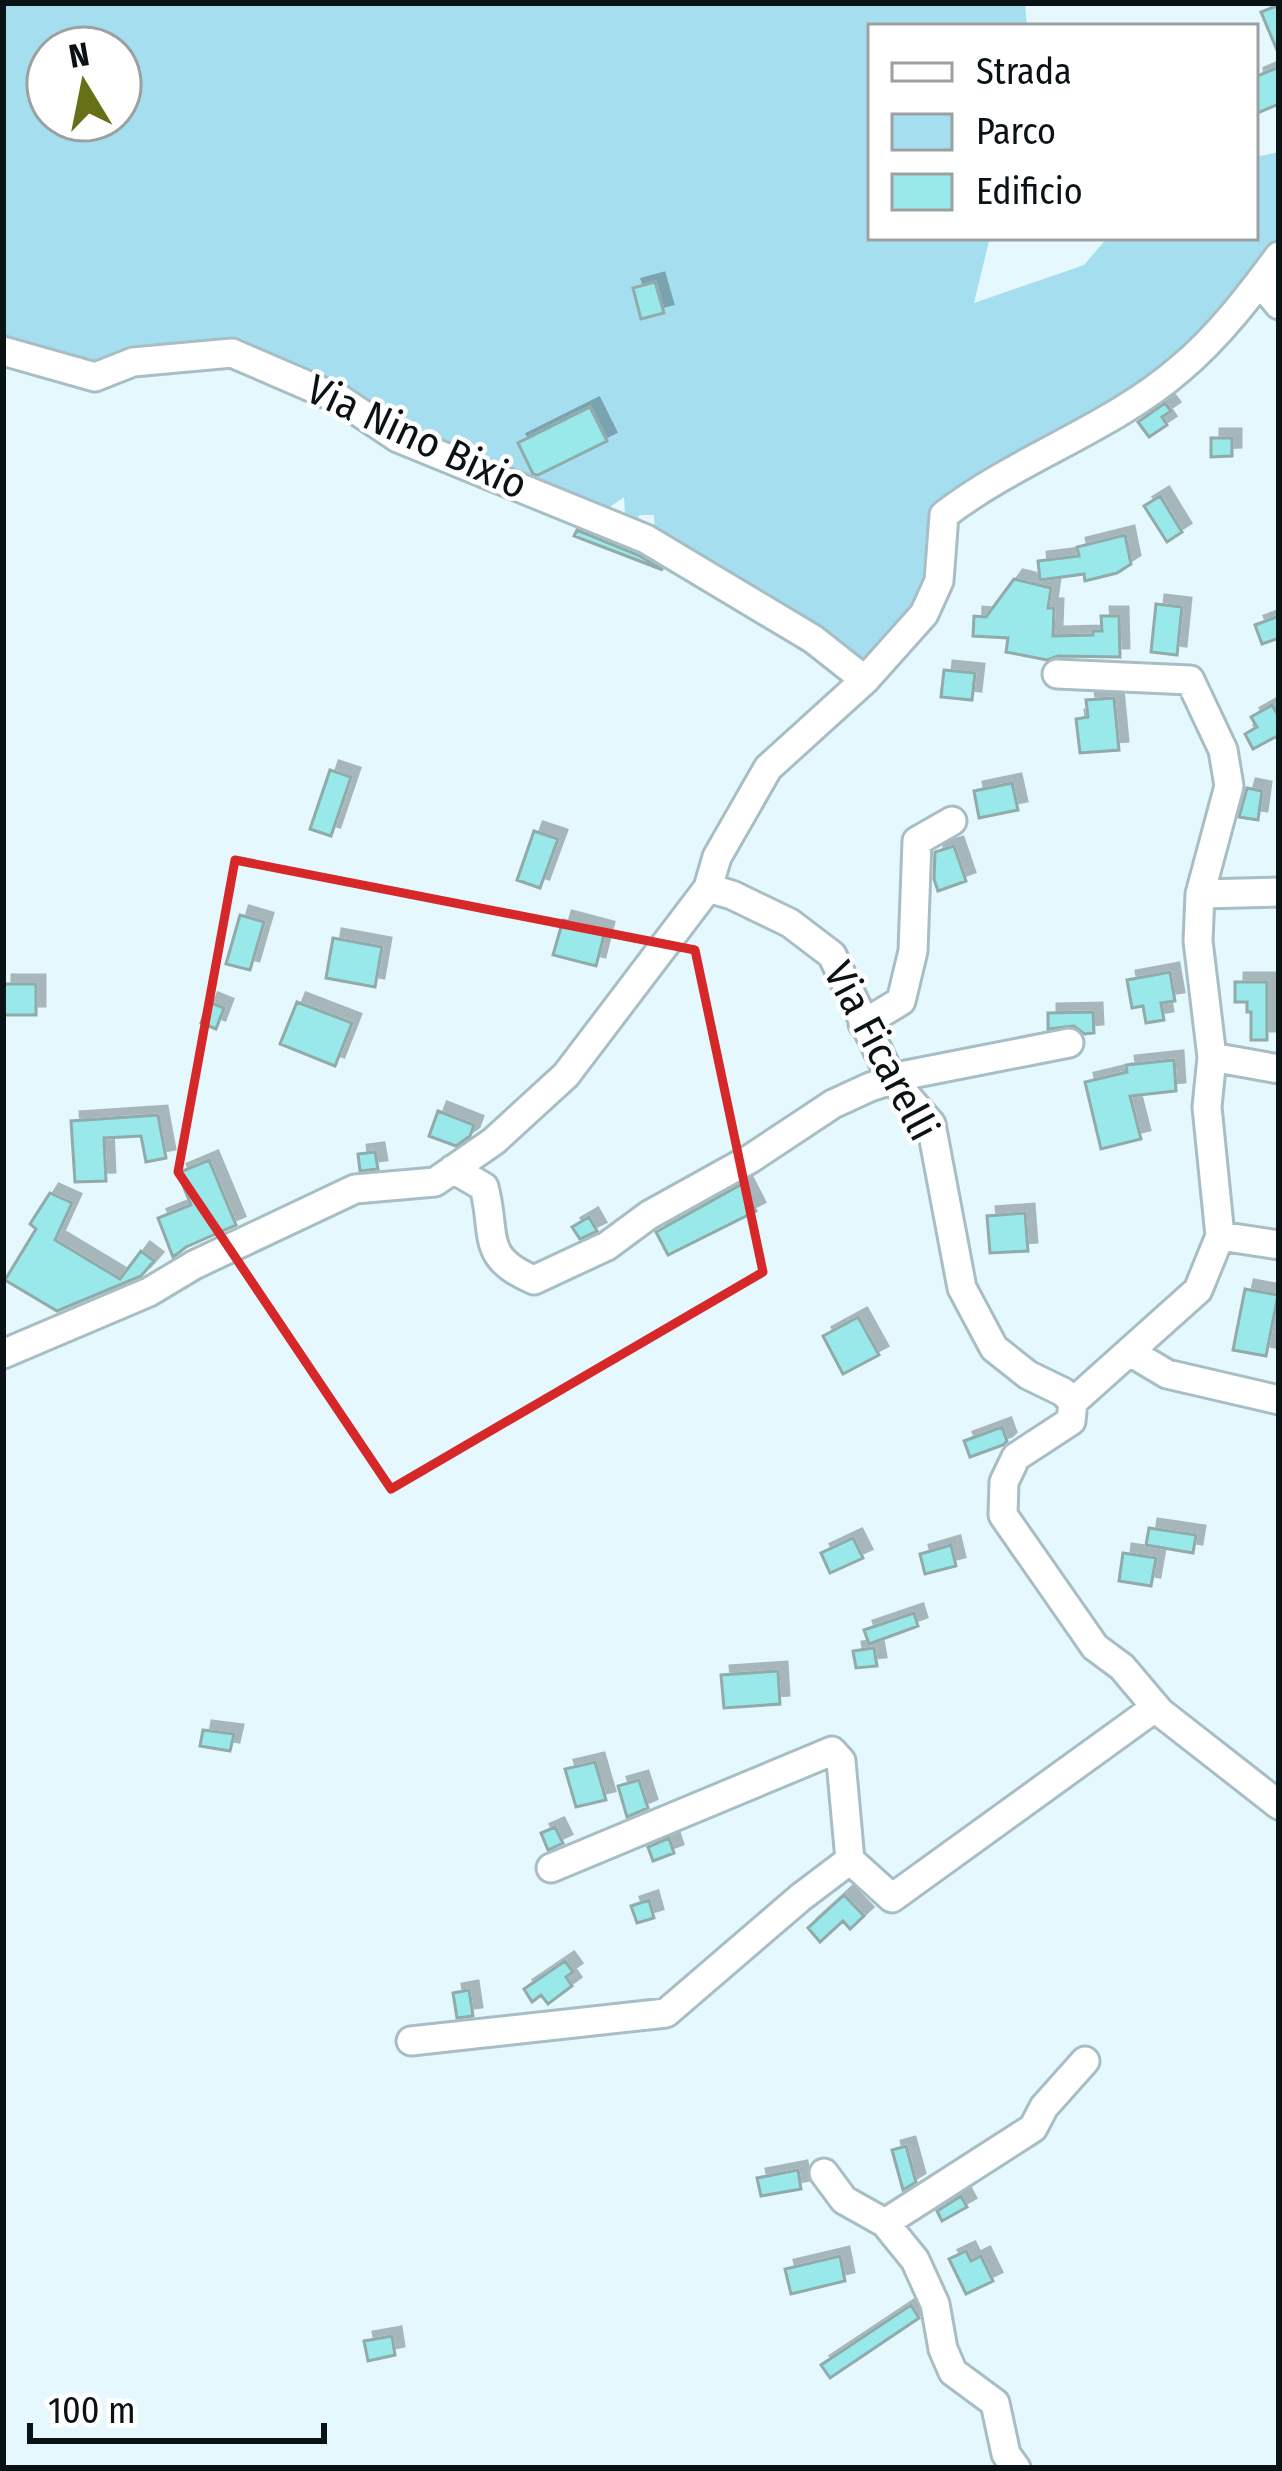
<svg xmlns="http://www.w3.org/2000/svg" width="1282" height="2471" viewBox="0 0 1282 2471" font-family="'Fira Sans Condensed',sans-serif">
<style>
.green{fill:#a5dfef;fill-rule:evenodd}
.building{fill:#99e9ea;stroke:#91aaaa;stroke-width:3;filter:url(#shadow)}
.lines{fill:none;stroke-linecap:round;stroke-linejoin:round}
.minor-casing{stroke:#a7bec5;stroke-width:33}
.minor{stroke:#fff;stroke-width:27}
.marked{fill:none;stroke:#d62828;stroke-width:9;stroke-linejoin:round}
.labels{text-anchor:middle;dominant-baseline:central;stroke-width:9;stroke-linejoin:round;paint-order:stroke}
.street-label{font-size:42px;fill:#091214;stroke:#fff}
</style>
<defs>
<filter id="shadow"><feDropShadow dx="9" dy="-9" stdDeviation="0" flood-color="#0004"/></filter>
</defs>
<rect width="100%" height="100%" fill="#e4f8fd"/>
<path class="green" d="M3 3H1025L1027 27H871V237H990L974 303 1084 265 1108 237H1255V157L1279 152V245L1183 353 1098 416 964 490 919 607 865 663 655 536 654 515H639L638 524 625 514 624 497 603 512 403 434 234 345 95 369 3 343ZM48 48H120V120H48Z"/>
<path class="building" d="M1279 5V55L1261 12Z
M1279 67V104L1255 114V77Z
M655 282 664 313 641 319 633 288Z
M1165 403 1171 411 1162 417 1167 425 1149 437 1138 422Z
M590 407 607 441 538 475 533 474 518 443Z
M1211 438H1232V456L1211 457Z
M1160 496 1182 532 1167 542 1144 506Z
M577 530 638 555 663 570 574 536Z
M1125 535 1131 564 1117 573 1085 581 1084 574 1040 580 1038 561 1079 556 1077 547Z
M1014 579 1051 588 1048 608H1054L1053 636 1093 635V631H1102L1101 616H1119L1120 657 1058 656 1047 660 1006 652 1008 638 973 636 974 616 986 617Z
M1156 604 1182 607 1177 655 1151 652Z
M1279 616V638L1262 644 1255 625Z
M944 670 975 673 972 700 941 697Z
M1114 698 1119 750 1080 753 1076 719 1088 717 1086 700Z
M1272 705 1279 717V735L1253 749 1245 734 1257 727 1251 717Z
M330 770 351 777 331 836 310 829Z
M1012 783 1018 810 979 818 974 791Z
M1247 788 1262 791 1258 820 1239 817Z
M534 831 558 839 540 888 517 880Z
M954 846 966 881 938 891 934 879 935 852Z
M240 915 264 922 250 970 226 964Z
M563 920 605 931 596 966 553 955Z
M333 938 382 947 375 987 326 978Z
M1170 972 1175 1001 1161 1003 1164 1020 1146 1023 1143 1006 1132 1008 1127 980Z
M1235 982H1267V1040H1251V1012H1247V1002H1235Z
M3 984H36V1015H3Z
M209 1002 224 1008 216 1029 201 1023Z
M297 1002 352 1023 335 1066 280 1044Z
M1093 1012 1094 1033 1084 1034 1074 1026 1048 1029V1013Z
M1174 1060 1176 1091 1130 1096 1141 1139 1101 1149 1085 1082 1127 1072 1126 1065Z
M438 1111 474 1125 470 1136 456 1146 429 1136Z
M158 1115 166 1158 146 1162 141 1136 104 1138 106 1181 75 1182 71 1121Z
M375 1152 378 1169 360 1171 358 1154Z
M209 1160 236 1225 186 1247 173 1257 158 1218 191 1205 178 1173Z
M742 1184 756 1211 668 1255 656 1232Z
M50 1193 72 1203 55 1240 120 1279 141 1251 154 1261 141 1276 57 1311 5 1280 36 1229 30 1224Z
M1025 1213 1028 1251 990 1253 987 1216Z
M589 1217 597 1231 580 1239 572 1227Z
M1245 1289 1278 1295 1266 1356 1233 1350Z
M858 1317 879 1355 843 1374 823 1336Z
M1002 1427 1007 1441 1003 1445 970 1457 964 1441Z
M1149 1528 1196 1535 1193 1553 1146 1545Z
M853 1538 863 1558 830 1573 821 1553Z
M951 1545 956 1566 925 1574 920 1554Z
M1123 1553 1156 1558 1151 1586 1119 1581Z
M914 1613 918 1626 869 1644 864 1630Z
M874 1648 877 1666 856 1668 853 1651Z
M778 1671 780 1704 724 1708 721 1675Z
M203 1730 234 1734 230 1751 200 1746Z
M595 1762 606 1800 576 1807 565 1769Z
M639 1780 648 1808 627 1817 618 1786Z
M555 1827 563 1843 548 1850 541 1833Z
M669 1838 674 1853 653 1861 648 1847Z
M844 1895 864 1916 850 1929 843 1921 820 1942 808 1928Z
M649 1900 654 1918 637 1923 631 1906Z
M565 1961 573 1972 566 1977 572 1986 548 2004 541 1995 532 2002 524 1989Z
M469 1990 473 2016 457 2018 453 1993Z
M906 2146 916 2182 903 2190 892 2150Z
M798 2170 801 2189 761 2196 757 2178Z
M961 2196 967 2207 942 2221 937 2211Z
M966 2251 971 2261 981 2256 993 2281 966 2294 949 2259Z
M840 2256 845 2281 791 2294 785 2269Z
M911 2305 919 2318 830 2378 821 2365Z
M392 2336 395 2355 368 2361 364 2341Z"/>
<g class="lines">
<g class="minor-casing">
<path id="minor" d="M1260 282 1279 305
M3 351 95 377 133 362 232 353 341 400 398 438 646 539 813 639 865 680
M1057 674 1190 680 1223 750 1229 786 1200 894 1198 941 1212 1057 1207 1107 1220 1236 1198 1290 1073 1402
M708 888 732 895 790 923 832 955 891 1078 931 1124 962 1288 994 1348 1028 1375 1063 1392 1073 1402 1071 1421 1016 1457 1004 1482 1003 1515 1095 1647 1122 1667 1160 1712 1279 1805
M1200 894 1279 892
M863 1024 901 1001 913 951 917 841 952 821
M1212 1057 1279 1069
M453 1169 484 1187C497 1235 479 1257 534 1280L607 1246 649 1215 750 1159 833 1104 870 1087 906 1075 1069 1043
M1220 1236 1279 1245
M1130 1352 1167 1374 1279 1400
M3 1354 149 1292 194 1265 355 1189 435 1182 494 1141 566 1075 708 888 717 857 768 768 865 680 924 614 939 581 944 515C1018 458 1111 429 1181 368 1218 337 1251 294 1279 256
M551 1868 832 1751 841 1761 850 1860
M411 2041 666 2013 801 1897 850 1860 892 1898 1156 1707
M824 2173 844 2200 885 2223 915 2260 935 2304 943 2349 953 2372 995 2403 1006 2454 1016 2468
M885 2223 1033 2128 1044 2107 1085 2061"/>
</g>
<use href="#minor" class="minor"/>
</g>
<path class="marked" d="M235 860 695 950 763 1272 391 1489 178 1172Z"/>
<g class="labels">
<g class="street-label">
<text transform="translate(417 437) rotate(25)">Via Nino Bixio</text>
<text transform="translate(881 1051) rotate(62)">Via Ficarelli</text>
</g>
</g>
<rect width="1282" height="2471" fill="none" stroke="#091214" stroke-width="12"/>
<rect x="868" y="24" width="390" height="216" fill="#ffffff" stroke="#9da0a1" stroke-width="3"/>
<rect x="892" y="63" width="60" height="18" fill="#ffffff" stroke="#9da0a1" stroke-width="3"/>
<text x="976" y="84" font-size="36" fill="#091214">Strada</text>
<rect x="892" y="114" width="60" height="36" fill="#a5dfef" stroke="#9da0a1" stroke-width="3"/>
<text x="976" y="144" font-size="36" fill="#091214">Parco</text>
<rect x="892" y="174" width="60" height="36" fill="#99e9ea" stroke="#9da0a1" stroke-width="3"/>
<text x="976" y="204" font-size="36" fill="#091214">Edificio</text>
<g transform="translate(84 84) rotate(350)"><circle r="57" fill="#ffffff" stroke="#9da0a1" stroke-width="3"/>
<path d="M0-9L21 45L0 30L-21 45Z" fill="#677017"/>
<text y="-18" font-size="33" font-weight="bold" text-anchor="middle" fill="#091214">N</text>
</g>
<path d="M30 2423v18h294v-18" fill="none" stroke="#091214" stroke-width="6"/>
<text x="48" y="2423" font-size="36" fill="#091214" stroke="#ffffff" stroke-width="9" paint-order="stroke">100 m</text>
</svg>
